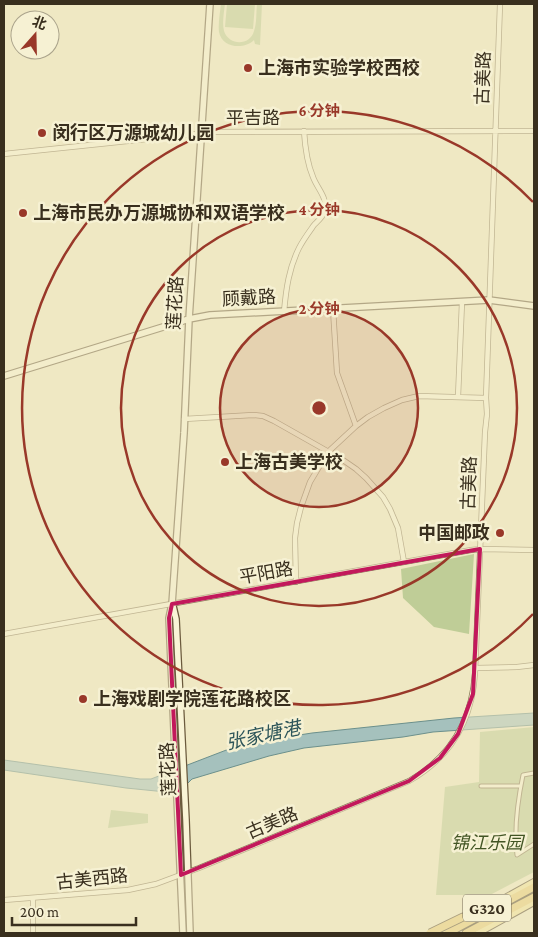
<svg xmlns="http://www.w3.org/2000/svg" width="538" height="937" viewBox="0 0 538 937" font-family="'Crimson Pro','Noto Sans SC',serif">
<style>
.green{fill:#bfcd97}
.water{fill:#a5c1bd;stroke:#6c908c}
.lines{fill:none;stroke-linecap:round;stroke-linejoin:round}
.pedestrian-casing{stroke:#897959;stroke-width:5}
.minor-casing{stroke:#897959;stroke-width:6}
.secondary-casing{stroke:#6b5a3d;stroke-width:8}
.primary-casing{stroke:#57472e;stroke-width:8}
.trunk-casing{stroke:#57472e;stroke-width:9}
.pedestrian{stroke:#f9f4d6;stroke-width:3}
.minor{stroke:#f9f4d6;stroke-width:4.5}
.secondary{stroke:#f9f4d6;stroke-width:5.5}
.primary{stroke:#f2e39a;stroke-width:6}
.trunk{stroke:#e8cc76;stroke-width:7}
.trunk-bridge-casing{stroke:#57472e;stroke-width:9;stroke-linecap:butt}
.trunk-bridge{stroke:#e8cc76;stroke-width:7}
.marked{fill:none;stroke:#c2185b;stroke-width:4;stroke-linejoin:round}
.ring{fill:none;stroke:#993829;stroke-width:2.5}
.poi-dot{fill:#993829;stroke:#f6f1d3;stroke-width:2}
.labels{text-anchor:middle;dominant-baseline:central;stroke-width:5;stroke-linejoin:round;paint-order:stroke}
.shield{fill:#f6f1d3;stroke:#726954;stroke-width:1}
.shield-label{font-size:16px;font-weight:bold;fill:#392f1e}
.poi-label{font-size:18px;font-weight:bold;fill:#392f1e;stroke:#f6f1d3;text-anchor:start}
.street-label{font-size:18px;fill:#392f1e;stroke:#f6f1d3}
.park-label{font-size:18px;font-style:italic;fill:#425524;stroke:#f6f1d3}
.water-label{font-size:19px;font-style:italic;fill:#2d5559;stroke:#f6f1d3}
.centre{fill:#993829;stroke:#f6f1d3;stroke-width:2.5}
.ring-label{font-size:15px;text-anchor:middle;font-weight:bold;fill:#993829;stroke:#f6f1d3;stroke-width:5;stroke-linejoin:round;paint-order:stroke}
</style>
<rect width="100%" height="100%" fill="#efe8c3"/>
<path class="green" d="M221 4H225C224 12 222 23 224 31 229 46 250 46 254 31 257 23 256 12 257 4H262L260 45 255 44 254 40C244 50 222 48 219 32 218 24 220 12 221 4Z
M227 4H255L253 29 225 27Z
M474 554 469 634 434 627 403 598 401 569Z
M534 727V872L490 895H436L445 787 479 782 480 732Z
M111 810 148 814V823L108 828Z"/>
<path class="water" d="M534 713V725L433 732 403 737 304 748 269 756 192 779 188 783 166 792 126 788 4 770V760L140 779H151L229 749H237L280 738 312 733 454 718Z"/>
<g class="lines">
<g class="pedestrian-casing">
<path id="pedestrian" d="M534 773 523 775C518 799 514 831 517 855L534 844
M481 786H521"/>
</g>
<g class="minor-casing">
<path id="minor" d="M4 154 214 132 534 131
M333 309 337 373 356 426
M284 312C286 289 289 268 299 248 303 240 309 232 314 225 319 220 324 216 325 209 327 197 317 188 313 177 307 163 305 147 304 131
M458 397 462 302
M184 419 253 415 263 416 274 421 343 460 356 469 366 478 383 497 390 509 398 528 404 562
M296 582 295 538 297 523 301 507 310 482 328 452 356 426 368 417 384 408 402 400 419 396 486 398
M4 634 471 550 480 549 534 550
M476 668 517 667 534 665
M33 898V933
M4 900 128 890 156 884 199 868 409 781C451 757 472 721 475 673L485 432 487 414 486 398 500 4"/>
</g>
<g class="secondary-casing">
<path id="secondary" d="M4 376 189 319 210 315 489 300 534 306
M173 606 176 619 186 820 190 933
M183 933 169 618 172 604 184 433 189 319 210 4"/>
</g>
<g class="primary-casing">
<path id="primary" d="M485 909 534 882
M440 933 465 920
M478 933 534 902"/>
</g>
<g class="trunk-casing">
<path id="trunk" d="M448 933 534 887
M466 933 534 897"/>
</g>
<use href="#pedestrian" class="pedestrian"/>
<use href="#minor" class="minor"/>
<use href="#secondary" class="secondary"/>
<use href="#primary" class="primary"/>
<use href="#trunk" class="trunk"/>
<g class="trunk-bridge-casing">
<path id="trunk-bridge" d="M430 933 463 917 498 907"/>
</g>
<use href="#trunk-bridge" class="trunk-bridge"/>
</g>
<path d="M0 0H538V937H0ZM480 549 473 694 458 734 440 758 409 781 181 875 169 618 172 604Z" fill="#efe8c3" fill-opacity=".55" fill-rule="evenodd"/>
<path class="marked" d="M480 549 473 694 458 734 440 758 409 781 181 875 169 618 172 604Z"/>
<circle cx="319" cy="408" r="99" fill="#993829" fill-opacity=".12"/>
<g class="ring">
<circle cx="319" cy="408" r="99"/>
<circle cx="319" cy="408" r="198"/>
<path d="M533 614A297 297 0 1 1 533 202"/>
</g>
<g class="poi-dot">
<circle cx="248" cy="68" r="5"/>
<circle cx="42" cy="133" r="5"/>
<circle cx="23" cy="213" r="5"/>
<circle cx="225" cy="462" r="5"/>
<circle cx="500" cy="533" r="5"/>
<circle cx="83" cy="699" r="5"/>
</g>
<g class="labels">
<rect class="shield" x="463" y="894.5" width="48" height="27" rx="4"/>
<g class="shield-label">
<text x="487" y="908">G320</text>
</g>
<g class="poi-label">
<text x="258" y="68">上海市实验学校西校</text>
<text x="52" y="133">闵行区万源城幼儿园</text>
<text x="33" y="213">上海市民办万源城协和双语学校</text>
<text x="235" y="462">上海古美学校</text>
<text x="490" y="533" text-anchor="end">中国邮政</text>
<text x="93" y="699">上海戏剧学院莲花路校区</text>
</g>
<g class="street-label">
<text transform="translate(483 78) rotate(-88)">古美路</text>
<text x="253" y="118">平吉路</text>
<text transform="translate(249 298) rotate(-3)">顾戴路</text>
<text transform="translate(175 303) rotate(-87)">莲花路</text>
<text transform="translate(469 483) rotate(-88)">古美路</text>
<text transform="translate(266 573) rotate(-10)">平阳路</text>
<text transform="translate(168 769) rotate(-93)">莲花路</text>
<text transform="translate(272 823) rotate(-23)">古美路</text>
<text transform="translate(92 879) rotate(-6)">古美西路</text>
</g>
<g class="park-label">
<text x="487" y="843">锦江乐园</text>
</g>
<g class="water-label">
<text transform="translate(263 735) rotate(-12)">张家塘港</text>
</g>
</g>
<circle cx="319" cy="408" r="8" class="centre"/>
<g class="ring-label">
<text x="319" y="116">6 分钟</text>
<text x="319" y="215">4 分钟</text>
<text x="319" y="314">2 分钟</text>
</g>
<rect width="538" height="937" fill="none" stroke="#392f1e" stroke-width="10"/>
<g transform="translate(35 35) rotate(20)"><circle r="24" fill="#f6f1d3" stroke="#aaa38b"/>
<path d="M0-4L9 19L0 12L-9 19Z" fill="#993829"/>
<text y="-8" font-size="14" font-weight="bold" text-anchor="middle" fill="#392f1e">北</text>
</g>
<path d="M12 917v8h124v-8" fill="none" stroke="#392f1e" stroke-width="2.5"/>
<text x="20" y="917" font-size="15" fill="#392f1e" stroke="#f6f1d3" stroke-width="4" paint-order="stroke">200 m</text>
</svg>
